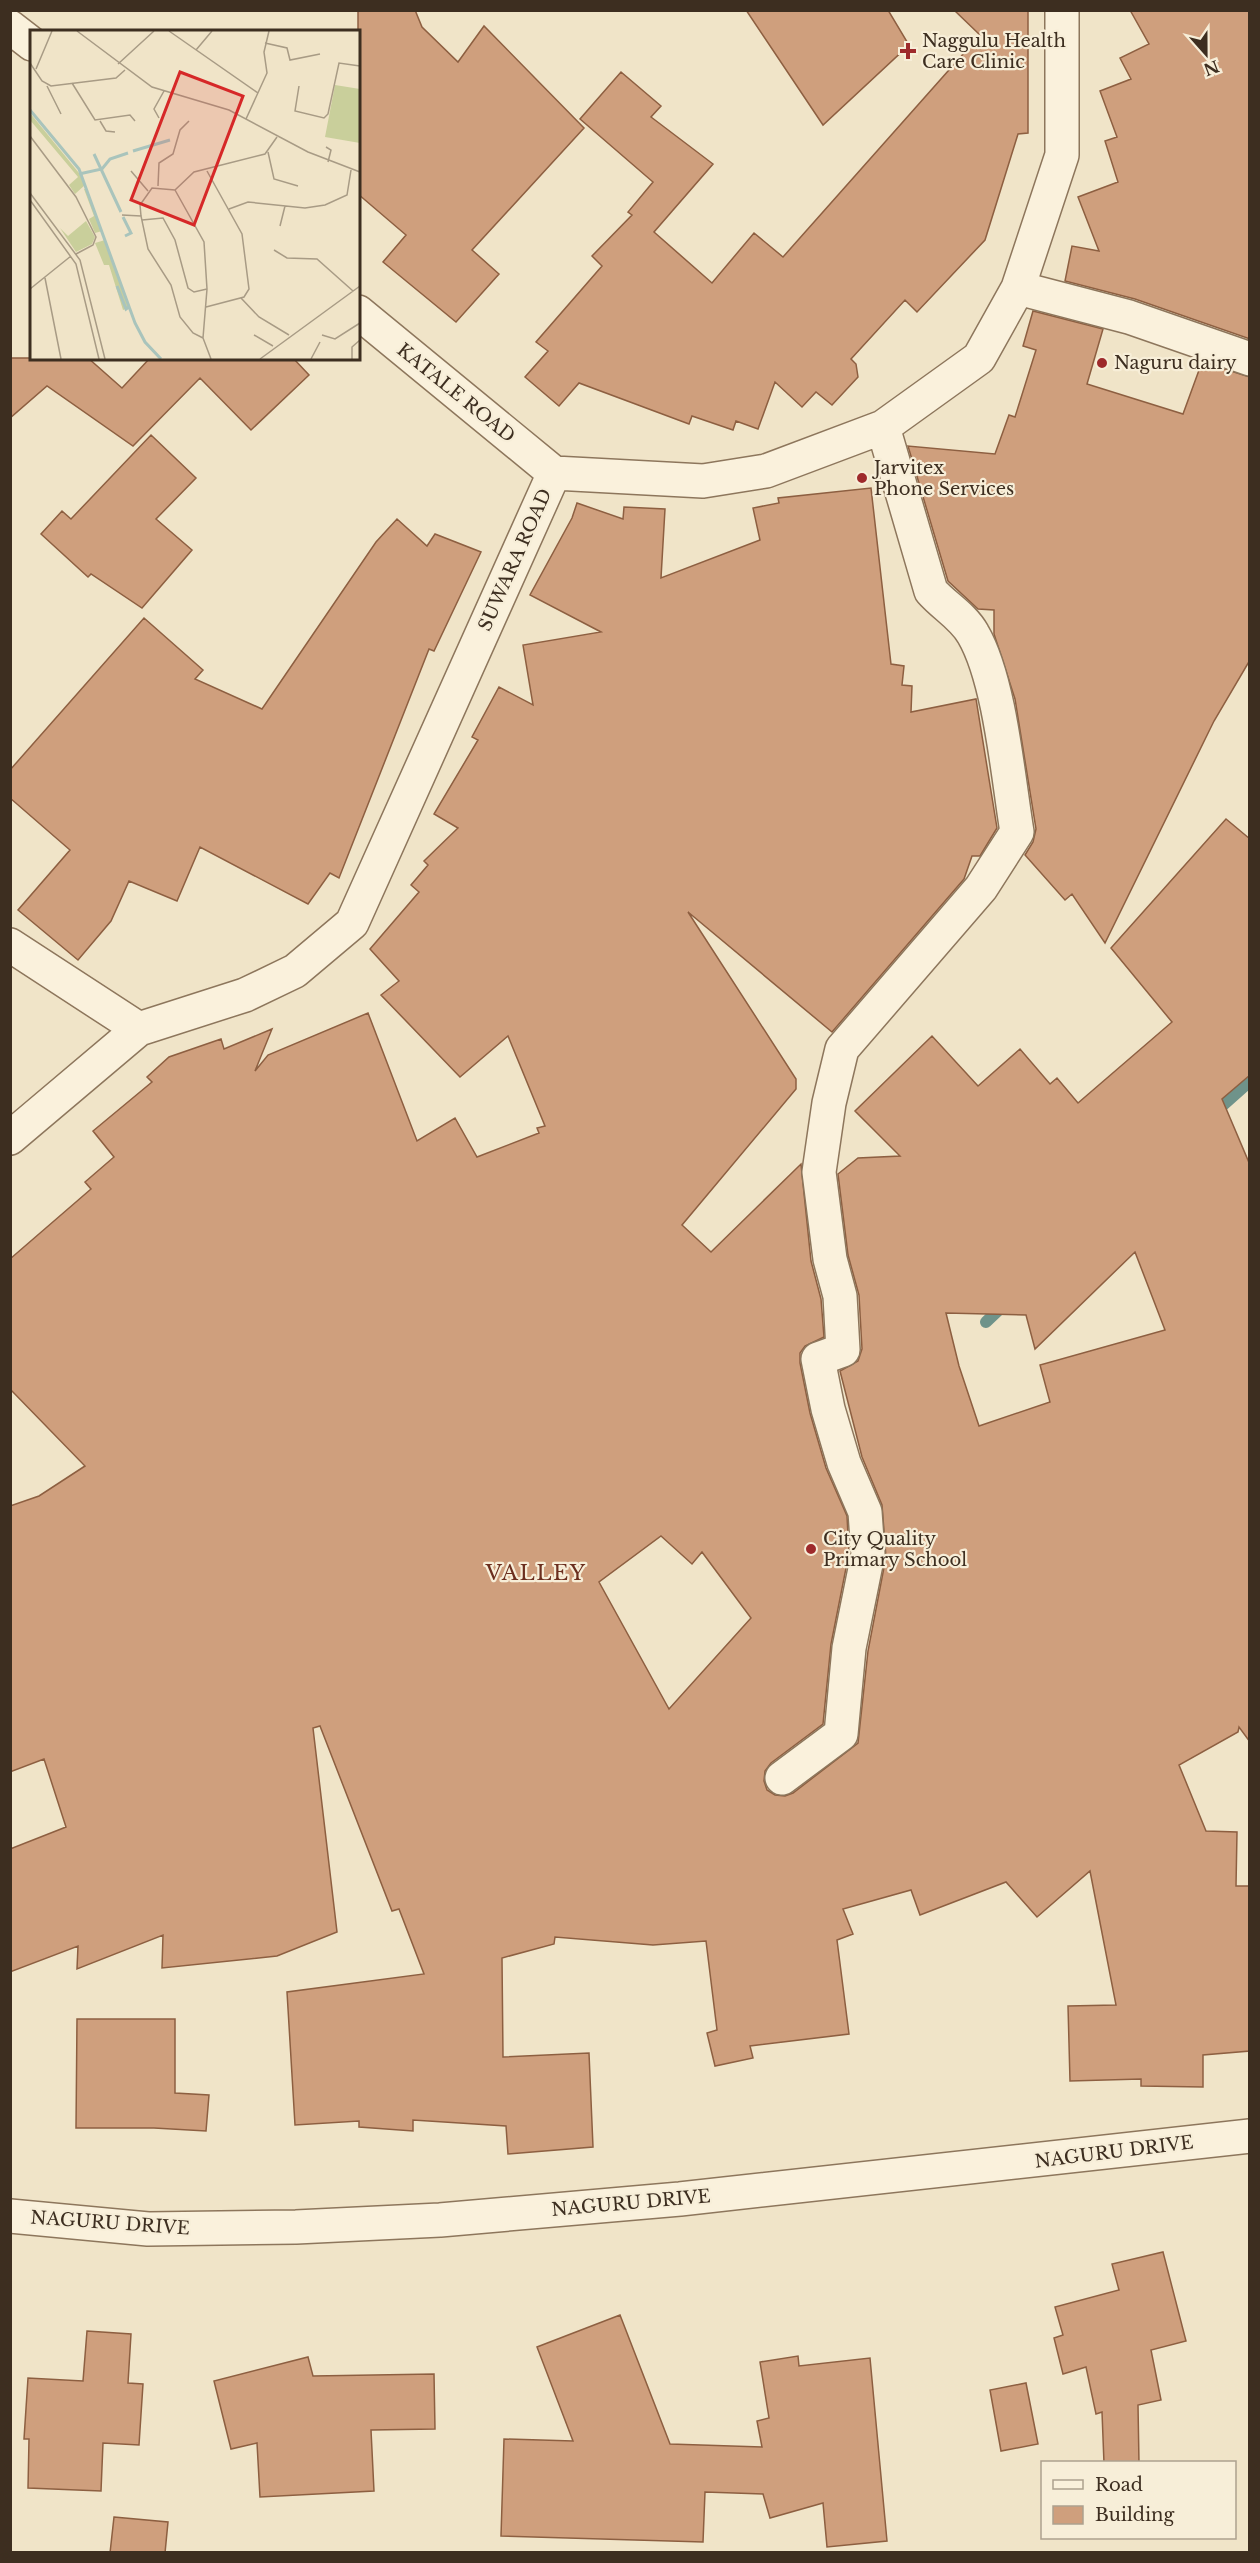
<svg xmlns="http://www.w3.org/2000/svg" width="1260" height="2563" viewBox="0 0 1260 2563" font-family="'Libre Baskerville',serif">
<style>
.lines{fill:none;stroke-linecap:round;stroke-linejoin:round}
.stream{stroke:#6f938a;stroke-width:12}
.building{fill:#cf9f7d;stroke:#8d5f41;stroke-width:1.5;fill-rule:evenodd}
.minor-casing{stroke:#8d765c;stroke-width:36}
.tertiary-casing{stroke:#8d765c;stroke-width:36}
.minor{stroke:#faf1dc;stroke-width:33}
.tertiary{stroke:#faf1dc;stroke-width:33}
.poi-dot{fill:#9e2a2b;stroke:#f7eed8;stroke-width:2}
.labels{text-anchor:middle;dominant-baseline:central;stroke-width:4.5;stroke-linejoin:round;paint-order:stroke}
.poi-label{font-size:18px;fill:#3d2e20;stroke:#f7eed8;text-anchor:start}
.street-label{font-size:18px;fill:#3d2e20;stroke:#f7eed8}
.quarter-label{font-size:21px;letter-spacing:1.5px;fill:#6b2e1e;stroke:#f7eed8}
.inset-river{fill:none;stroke:#a9c4bc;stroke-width:3}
.inset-road{fill:none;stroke:#a89b85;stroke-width:1.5}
.view{fill:#d62828;fill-opacity:0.15;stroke:#d62828;stroke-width:3}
.inset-edge{fill:none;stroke:#3d2e20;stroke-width:3}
</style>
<rect width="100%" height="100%" fill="#f0e4c8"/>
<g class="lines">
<path class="stream" d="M1214 1113 1250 1081
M986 1322 1005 1304"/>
</g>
<path class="building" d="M358 10H415L422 27 458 62 484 26 584 128 472 250 499 274 456 322 383 262 406 235 358 194Z
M746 10H888L909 45 823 125Z
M954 10H1028V133L1018 134 985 240 917 312 905 300 851 359 856 364 858 377 832 405 816 392 802 407 775 382 758 429 736 421 733 430 692 416 689 424 579 383 559 406 525 377 548 351 536 342 602 266 592 256 632 215 628 212 653 182 580 119 621 72 661 106 651 117 713 164 654 232 712 283 754 233 783 257 980 35Z
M1130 10H1250V339L1135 299 1065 281 1072 246 1099 251 1078 197 1118 182 1105 141 1117 137 1100 91 1131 79 1120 58 1149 44Z
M1033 311 1103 329 1087 384 1183 414 1202 362 1250 377V660L1214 721 1105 943 1072 894 1065 900 1025 855 1033 842 1036 829 1015 699 994 634V610L978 609 948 581 908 446 995 454 1009 415 1015 417 1036 350 1023 346Z
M10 358H88L122 388 150 358H293L309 375 251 430 200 378 133 446 47 386 10 418Z
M151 435 196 478 156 519 192 550 142 608 91 574 88 577 41 534 62 511 71 519Z
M871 488 891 664 904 666 902 685 912 686 911 712 976 699 997 828 980 856H972L964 879 832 1032 688 912 796 1079V1089L682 1225 711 1252 801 1164 811 1261 821 1299 824 1337 805 1346 800 1353V1363L810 1413 826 1468 847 1516 849 1553 831 1644 823 1724 771 1763 765 1771 764 1781 767 1790 775 1795 785 1796 793 1793 858 1743 868 1651 886 1557 882 1505 862 1457 840 1371 858 1361 862 1349 859 1295 848 1255 838 1174 858 1158 900 1156 855 1111 932 1036 978 1086 1020 1049 1050 1084 1057 1078 1078 1103 1172 1022 1111 948 1226 819 1250 839V1075L1222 1099 1250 1165V1742L1239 1727 1238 1732 1179 1765 1206 1831 1237 1832 1236 1886H1250V2051L1203 2055V2087L1141 2086V2079L1070 2081 1068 2006 1116 2005 1090 1871 1037 1917 1006 1882 920 1915 911 1890 843 1909 853 1934 837 1940 849 2034 750 2046 753 2058 715 2066 707 2033 717 2030 706 1941 653 1945 555 1937 554 1944 502 1958 503 2057 589 2053 593 2147 508 2154 506 2126 413 2120V2131L359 2127V2121L295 2125 287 1992 424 1974 399 1909 392 1911 320 1726 313 1728 337 1932 277 1956 162 1968 163 1935 77 1969 78 1946 10 1972V1849L66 1827 44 1759 10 1772V1506L39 1496 85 1466 10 1389V1259L91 1189 85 1182 114 1157 93 1131 152 1082 147 1077 169 1057 221 1039 224 1049 272 1029 255 1071 268 1055 368 1013 417 1141 455 1118 477 1157 539 1133 537 1128 545 1126 508 1036 460 1077 381 995 399 981 370 949 419 892 411 885 428 865 424 861 458 828 434 814 478 740 472 737 499 687 533 705 523 645 601 632 530 595 572 518 577 503 623 519 624 507 665 509 661 578 760 540 753 508 779 503 778 498ZM1135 1252 1165 1330 1040 1365 1050 1402 979 1426 959 1366 946 1313 1026 1315 1035 1349ZM661 1536 692 1564 702 1552 751 1618 669 1709 599 1582Z
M397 519 427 546 435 534 481 552 434 651 429 649 339 878 330 873 308 904 200 847 177 901 129 881 111 921 78 960 18 910 70 850 10 798V770L144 618 203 670 195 679 262 709 376 542Z
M77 2019H175V2093L209 2095 206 2131 154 2128H76Z
M1163 2252 1186 2341 1151 2350 1161 2400 1138 2405 1139 2463H1104L1102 2412 1096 2414 1086 2367 1063 2374 1054 2338 1063 2335 1055 2307 1119 2290 1112 2264Z
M620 2315 670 2444 762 2447 757 2421 769 2418 760 2362 798 2356 799 2366 870 2358 887 2541 827 2547 823 2503 770 2518 763 2494 705 2492 703 2542 501 2536 504 2439 573 2441 537 2347Z
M87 2331 131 2334 128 2383 143 2384 139 2445 103 2443 101 2491 28 2488 29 2439H24L28 2378 83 2381Z
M308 2357 313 2376 434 2374 435 2429 371 2430 374 2491 260 2497 257 2443 231 2449 214 2381Z
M1026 2383 1038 2444 1001 2451 990 2390Z
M114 2517 168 2522 165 2553H110Z"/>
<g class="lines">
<g class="minor-casing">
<path id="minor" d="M10 27 32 44
M1018 288 1129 317 1250 359
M358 312 554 473
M554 473 703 481 766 471 883 427 979 358 1018 288 1062 155V10
M10 945 139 1029
M10 1138 139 1029 245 995 295 971 352 923 554 473
M782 1778 841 1734 849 1648 868 1554 865 1512 844 1463 828 1409 818 1359 843 1350 840 1296 830 1259 819 1172 829 1103 842 1049 981 888 1017 832C1008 777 1000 680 973 634 963 616 944 606 931 591L883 427"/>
</g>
<g class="tertiary-casing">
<path id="tertiary" d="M10 2216 148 2229 296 2227 440 2220 680 2199 1250 2136"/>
</g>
<use href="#minor" class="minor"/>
<use href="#tertiary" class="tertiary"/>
</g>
<g class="poi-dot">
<path d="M905 42h6v6h6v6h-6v6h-6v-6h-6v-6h6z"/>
<circle cx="1102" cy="363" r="6"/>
<circle cx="862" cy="478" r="6"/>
<circle cx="811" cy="1549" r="6"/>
</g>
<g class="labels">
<g class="poi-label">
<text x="922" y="41">Naggulu Health<tspan x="922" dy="21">Care Clinic</tspan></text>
<text x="1114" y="363">Naguru dairy</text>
<text x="874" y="468">Jarvitex<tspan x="874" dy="21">Phone Services</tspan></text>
<text x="823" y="1539">City Quality<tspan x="823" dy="21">Primary School</tspan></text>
</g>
<g class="street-label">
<text transform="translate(456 393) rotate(39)">KATALE ROAD</text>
<text transform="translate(515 560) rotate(-66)">SUWARA ROAD</text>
<text transform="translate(1114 2152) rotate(-7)">NAGURU DRIVE</text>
<text transform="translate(631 2203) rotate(-5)">NAGURU DRIVE</text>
<text transform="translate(110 2223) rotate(4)">NAGURU DRIVE</text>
</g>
<g class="quarter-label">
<text x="536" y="1573">VALLEY</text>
</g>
</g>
<g transform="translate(30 30)">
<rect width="330" height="330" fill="#f0e4c8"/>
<path d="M305 55 330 59V113L295 107ZM0 83 49 143 55 155 45 164 39 155 48 147 0 90ZM54 159H56L72 201 65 203 59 189 64 186ZM56 191 65 207 62 214 46 222 30 198 38 206ZM75 210 100 277 93 280 79 235H74L65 213Z" fill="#c9cf9b"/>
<path class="inset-river" d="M0 80 49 139 105 293 115 312 131 329M103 121 140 110M64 124 91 182M49 144 72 139 80 129 98 123M93 187 101 203 95 206M87 256 96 279 100 276"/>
<path class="inset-road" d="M47 1 122 57 199 80 278 122 330 142M139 1 228 63M235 13 257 18 260 30 290 24M166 20 182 1M0 33 12 51 21 56 86 48 95 40M88 34 124 1M6 39 22 1M42 53 65 90 100 85 105 91M17 56 31 84M269 56 265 81 294 88 298 84 309 33 330 36M129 88 124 79 134 61M216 89 237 43 234 22 239 1M70 91 76 101 85 102M0 106 46 167 66 207 63 215 46 224M296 117 301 120 298 132M238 122 244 149 268 156M101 141 118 161M128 156 129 133 143 124 150 100 159 91M145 160 122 158 110 175 111 186 118 219 141 255 150 287 163 303 173 308M145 160 174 212 177 259 173 308 181 329M145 160 164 142 235 124 247 107M0 163 50 230 75 329M0 170 46 234 69 329M199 179 218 172 275 178 295 175 317 165 321 140M92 185 111 186M112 190 133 188 145 210 158 258 164 262 177 259M250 196 255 176M244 220 257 228 287 229 323 261M15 248 31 329M0 259 41 226M211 268 229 287 259 305M176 277 214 267 219 259 212 204 177 141M224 305 243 316M292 305 305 309 330 293M230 329 330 256M281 329 290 312M322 329V317L330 310"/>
<path class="view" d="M150 42 213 66 164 195 101 170Z"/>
<rect width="330" height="330" class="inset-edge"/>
</g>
<rect width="1260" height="2563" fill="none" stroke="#3d2e20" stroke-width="24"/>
<rect x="1041" y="2461" width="195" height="78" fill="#f7eed8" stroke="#ada18e" stroke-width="1.5"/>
<rect x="1053" y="2480" width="30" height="9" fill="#faf1dc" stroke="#ada18e" stroke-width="1.5"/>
<text x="1095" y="2491" font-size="18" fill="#3d2e20">Road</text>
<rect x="1053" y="2506" width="30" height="18" fill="#cf9f7d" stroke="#ada18e" stroke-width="1.5"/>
<text x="1095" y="2521" font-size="18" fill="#3d2e20">Building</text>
<g transform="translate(1206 54) rotate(159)" stroke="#f7eed8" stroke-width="4.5" paint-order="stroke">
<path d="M0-4.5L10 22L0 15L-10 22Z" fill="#3d2e20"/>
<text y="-9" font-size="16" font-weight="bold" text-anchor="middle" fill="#3d2e20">N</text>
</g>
</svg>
